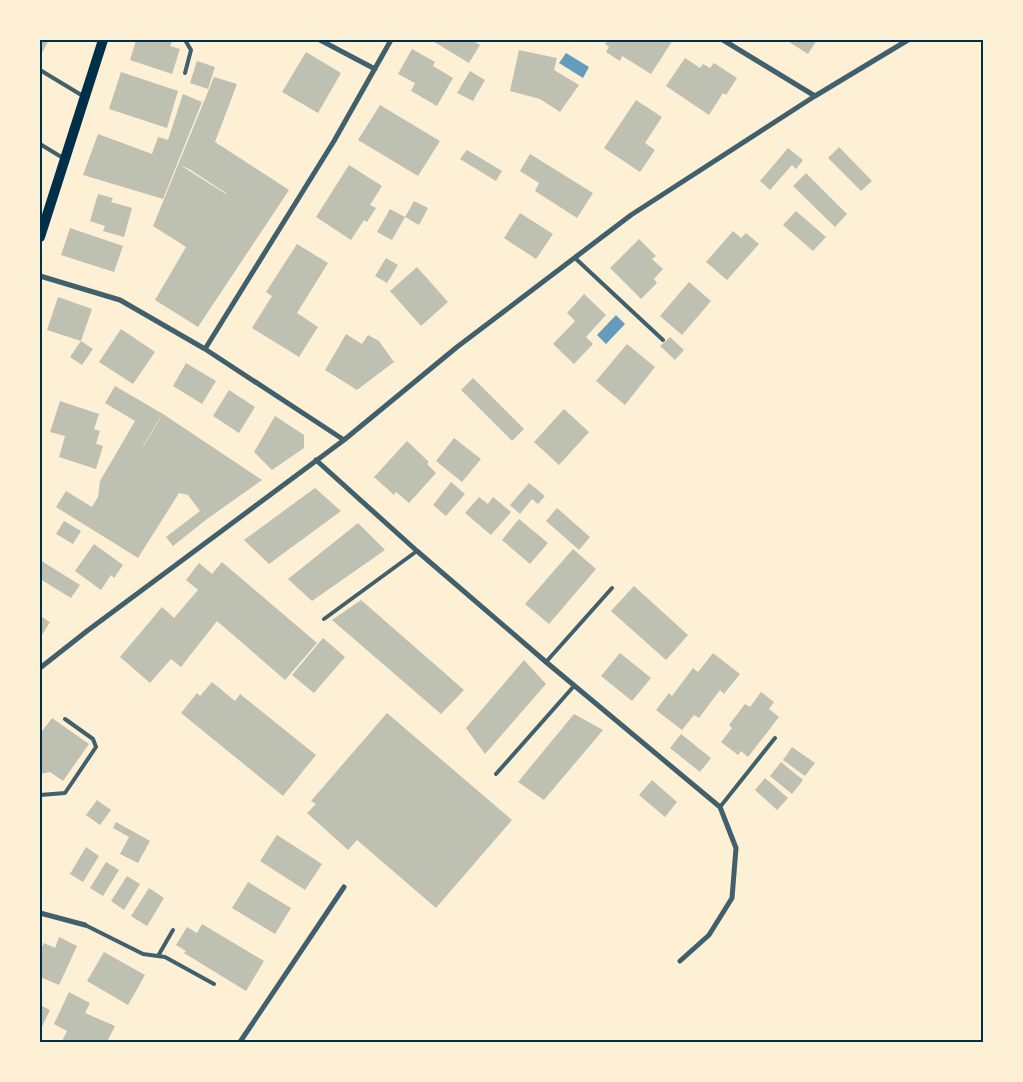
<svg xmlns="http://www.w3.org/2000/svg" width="1023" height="1082" viewBox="0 0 1023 1082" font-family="'Noto Sans',sans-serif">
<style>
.water{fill:#669bbc}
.building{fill:#bec0b2;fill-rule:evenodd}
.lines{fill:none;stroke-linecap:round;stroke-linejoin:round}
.service{stroke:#3f606c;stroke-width:4}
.minor{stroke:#3f606c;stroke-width:5}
.secondary{stroke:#003049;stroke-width:10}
.neatline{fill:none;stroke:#003049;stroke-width:2}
</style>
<rect width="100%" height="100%" fill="#fdf0d5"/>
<path class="water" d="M566 53 589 67 583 78 559 63Z
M616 315 625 324 606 344 597 335Z"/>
<path class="building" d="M40 40H45L48 42 40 56Z
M136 40H167L172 42 170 46 180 49 172 74 130 60Z
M431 40H472L480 45 469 63Z
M608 40H673L651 74 622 56 620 61 606 52 609 47 605 44Z
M786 40H817L808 54Z
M412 49 435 62 433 66 453 78 437 106 411 91 415 83 398 74Z
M519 50 557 58 554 70 579 85 560 112 540 99 510 91Z
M306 52 341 73 318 113 282 92Z
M685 58 700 68 703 64 710 68 714 63 737 78 726 95 723 93 709 115 666 86Z
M197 61 215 67 208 89 190 83Z
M470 71 485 80 473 101 457 93Z
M121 72 178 91 167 128 109 109Z
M214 77 237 84 215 142 289 190 198 327 155 300 186 247 153 226ZM180 165 189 169 226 193V194Z
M183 94 202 102 163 199 83 175 98 134 152 154 158 137 168 140Z
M636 100 662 117 645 143 655 150 640 172 604 148Z
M380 105 440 141 418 176 358 140Z
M839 147 872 181 861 191 828 158Z
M788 148 803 160 796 169 792 165 770 190 760 181Z
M467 150 502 171 496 181 460 159Z
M530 154 593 193 577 218 535 191 539 183 520 171Z
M349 165 382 186 370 205 376 208 367 222 364 220 351 240 316 217Z
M806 173 847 214 835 227 793 186Z
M98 194 113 198 111 202 132 208 124 237 103 231 105 226 90 221Z
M414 201 428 208 419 225 405 217Z
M390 209 405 217 392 240 377 232Z
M796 211 826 237 813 251 783 225Z
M520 213 553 234 536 259 504 238Z
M70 228 123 246 114 272 61 255Z
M733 231 741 238 746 233 759 244 727 280 706 262Z
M639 239 656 256 652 259 663 269 654 279 657 283 641 299 610 268Z
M297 244 328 263 297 313 318 327 299 357 252 328 272 296 266 292Z
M386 258 398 265 387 283 375 276Z
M417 267 448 302 421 326 390 291Z
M689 282 711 301 682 335 660 316Z
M584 294 606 315 586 337 593 344 574 364 553 344 575 321 567 313Z
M58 297 92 309 81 341 47 330Z
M121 329 155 352 133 384 99 362Z
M346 334 362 344 368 335 379 341 394 362 357 390 325 370Z
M670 337 684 350 675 360 660 346Z
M81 341 93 349 82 365 70 357Z
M627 344 655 367 625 405 596 381Z
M186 363 216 381 202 404 173 386Z
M473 378 524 429 512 441 461 390Z
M115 386 163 414 262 480 207 519 173 546 166 537 200 511 188 495 179 493 138 558 56 507 66 491 92 507 98 497 100 481 135 421 105 403ZM160 418V419L143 447V446Z
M229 390 255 407 239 433 213 416Z
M60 401 99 414 94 429 100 431 96 444 103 446 96 469 59 457 65 436 50 432Z
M564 409 589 432 559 465 534 442Z
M275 416 304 435V448L272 470 254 452Z
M454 438 481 459 462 482 436 461Z
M407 441 429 462 427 464 436 473 409 503 396 492 394 495 374 477Z
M451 482 465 494 446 516 433 505Z
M529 483 545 496 538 504 532 499 520 514 510 505Z
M315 488 341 511 269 564 244 540Z
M479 497 488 504 493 497 511 512 491 535 465 513Z
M557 508 590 537 579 550 546 521Z
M519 519 548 543 530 564 502 540Z
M64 521 81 531 73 544 56 534Z
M358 523 385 550 312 601 288 579Z
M94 544 123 565 114 578 111 575 101 590 75 571Z
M573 549 596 569 549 624 525 604Z
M40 560 80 585 71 598 40 579Z
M222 562 317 643 285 680 217 621 181 667 171 659 150 683 120 657 162 607 174 618 198 590 186 580 199 563 212 574Z
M634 586 688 635 666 660 611 611Z
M361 600 464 690 441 714 332 620Z
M40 616 50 622 42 635 40 634Z
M323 638 345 657 314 693 292 675Z
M620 653 651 678 632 701 601 676Z
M713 653 740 674 724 694 720 690 699 718 694 715 682 730 656 710 669 693 672 696 693 668 698 672Z
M524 660 546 684 485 754 466 728Z
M212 682 235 701 240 694 316 755 283 796 181 713 197 693 200 696Z
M761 692 774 702 769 709 779 717 748 757 741 751 738 755 721 742 732 728 729 725 745 704 750 707Z
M387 713 512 820 436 908 357 840 348 850 307 813 316 804 311 801Z
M574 714 603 730 544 800 518 782Z
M52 718 89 744 63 781 50 772 40 774V734Z
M681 734 711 758 700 772 670 748Z
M792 747 815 763 805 776 783 760Z
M781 762 803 780 792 794 770 776Z
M765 778 788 798 777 810 755 790Z
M652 780 677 802 665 817 639 795Z
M97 800 111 810 100 825 86 815Z
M116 822 150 841 138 863 120 854 129 837 113 828Z
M277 835 322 864 305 890 260 861Z
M86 847 99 856 83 882 70 874Z
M106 862 119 870 103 896 90 888Z
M127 876 140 884 124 910 111 901Z
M248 882 291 908 275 934 232 908Z
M149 888 164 898 147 926 131 916Z
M202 924 264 961 246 991 184 953 186 951 176 945 187 927 197 933Z
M59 937 77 946 59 985 40 977V951L44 943 55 948Z
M104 952 145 975 128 1005 87 981Z
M69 992 90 1003 85 1013 115 1026 107 1042 62 1041 67 1031 54 1024Z
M40 1005 50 1010 40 1031Z"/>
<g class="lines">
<path class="service" d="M185 40 191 50 185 73
M40 70 83 96
M40 144 63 158
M575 258 663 340
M324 619 417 551
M546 662 612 588
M496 774 574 686
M40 795 65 793 96 747 93 739 65 719
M720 807 775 738
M85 925 143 954 165 957 214 984
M158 956 173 930"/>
<path class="minor" d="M320 40 375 69
M723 40 815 96
M40 276 120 300 205 349 344 440
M205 349 334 141 391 40
M316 460 417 551 546 662 720 807 736 848 732 898 709 935 680 961
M40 668 87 631 344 440 457 347 631 215 815 96 908 40
M40 913 85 925
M240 1042 344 887"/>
<path class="secondary" d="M40 237 103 40"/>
</g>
<rect width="1023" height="1082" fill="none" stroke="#fdf0d5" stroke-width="82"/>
<rect x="41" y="41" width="941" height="1000" class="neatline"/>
</svg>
